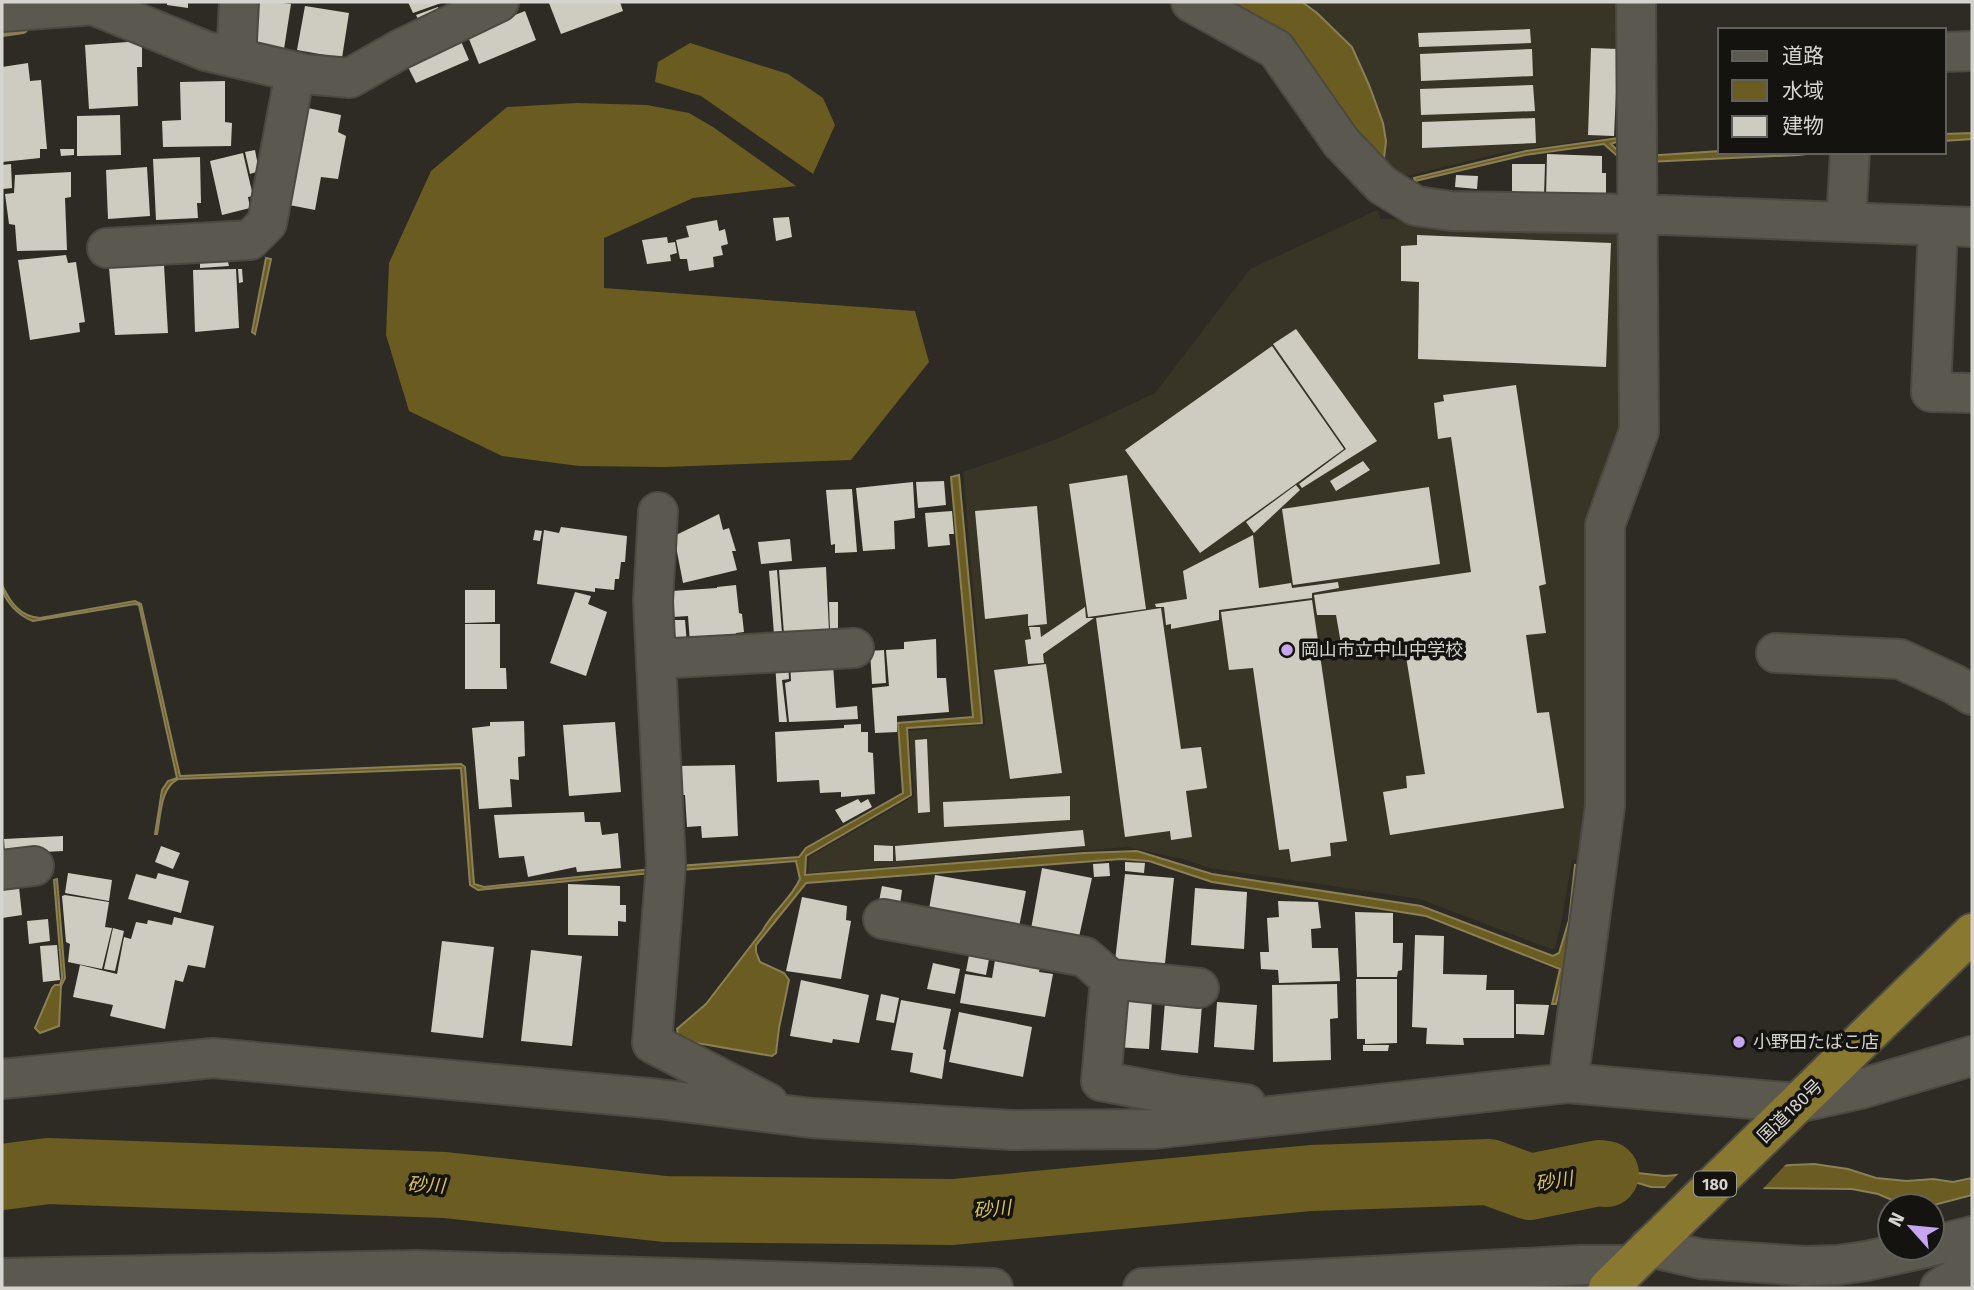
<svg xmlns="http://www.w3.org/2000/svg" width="1974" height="1290" viewBox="0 0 1974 1290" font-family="'Fira Sans','Noto Sans JP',sans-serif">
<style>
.built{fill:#383426}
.forest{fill:#6a5b20}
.water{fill:#6b5c21;stroke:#8b8055;stroke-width:2}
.pier{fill:#2d2b23}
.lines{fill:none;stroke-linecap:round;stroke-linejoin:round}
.stream{stroke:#8b8055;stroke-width:10}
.river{stroke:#6b5c21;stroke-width:66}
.building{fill:#ceccc1}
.minor-casing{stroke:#4b4942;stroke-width:42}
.trunk-casing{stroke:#4b4942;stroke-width:42}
.minor{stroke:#5a584f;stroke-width:38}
.trunk{stroke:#897830;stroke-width:38}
.poi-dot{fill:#c7a6ef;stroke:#141310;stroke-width:2.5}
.labels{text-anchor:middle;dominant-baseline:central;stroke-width:7;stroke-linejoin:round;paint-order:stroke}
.shield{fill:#141310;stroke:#9b9a95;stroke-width:2}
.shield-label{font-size:16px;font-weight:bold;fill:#d5d4ce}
.poi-label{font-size:18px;fill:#d5d4ce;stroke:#141310;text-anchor:start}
.street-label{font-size:18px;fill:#d5d4ce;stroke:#141310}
.water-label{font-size:19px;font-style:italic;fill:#ddc256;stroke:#141310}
</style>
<rect width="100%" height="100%" fill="#2d2b23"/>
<path class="built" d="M1213 2H1622L1620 135 1506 152 1398 178Z
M1377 210 1381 219H1406L1407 225 1621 230 1630 238 1619 422 1615 452 1590 811 1583 859 1572 860 1562 919 1555 948 1551 949 1420 899 1210 868 1187 860 1127 847 808 873 809 857 914 796 909 731 985 725 963 472 1057 439 1155 393 1250 269Z"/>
<path class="forest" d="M690 43 788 74 823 98 835 125 813 174 701 96 655 82 658 62Z
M577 103 647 105 689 113 713 127 796 186 693 198 604 238V288L915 311 929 362 851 460 665 467 579 466 502 456 409 411 386 335 389 263 431 171 507 107Z"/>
<path class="water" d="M1226 2H1302L1317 13 1352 47 1369 85 1383 123 1386 141 1384 158 1381 160Z
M1972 133V139L1944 141V134Z
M1618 138 1619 141 1611 144 1618 151 1645 156 1720 151 1825 152 1798 155 1646 162 1623 161 1604 144 1525 155 1415 181 1414 178 1526 151Z
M266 258 271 259 255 334 252 332Z
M959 475 982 723 907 728 911 795 806 856 805 875 1084 853 1137 851 1212 874 1421 906 1553 956 1559 953 1569 920 1575 865 1584 867 1578 918 1556 1004H1552L1560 969 1426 916 1212 882 1149 861 1121 859 806 883 756 945V952L760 962 784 973 789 980 779 1028 776 1053 772 1056 679 1040 677 1029 706 1004 763 930C773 911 791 899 800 879L796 861 680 870 679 866 799 857 806 848 903 793 898 723 973 717 951 477Z
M2 585C10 602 20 617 40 618L135 601 141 604 180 776 461 764 465 767 474 884 484 887 651 869V873L478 890 470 885 461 768 178 779C160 788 161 815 157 834H155L162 790 168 781 177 778 139 605 135 604 33 621C19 616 3 601 2 585Z
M57 879 65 978 61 986 59 1026 40 1033 35 1028 52 988 55 985H60L62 977 54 880Z
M1814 1164 1848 1169 1876 1178 1907 1181 1933 1179 1953 1182 1972 1178V1195L1930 1206H1906L1878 1194 1852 1189 1651 1187 1618 1177 1605 1176 1544 1202 1507 1200 1521 1178 1553 1175 1582 1167 1665 1176 1791 1165Z"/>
<path class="pier" d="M1789 1161 1760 1192 1662 1191 1681 1171Z"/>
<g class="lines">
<path class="stream" d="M2 32 23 29"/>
<path class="river" d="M2 1177 48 1171 445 1185 665 1209 953 1212 1311 1178 1489 1172 1530 1187 1599 1173 1606 1174"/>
</g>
<path class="building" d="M167 2H188V8L167 5Z
M249 2H275L291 4 284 49 242 42Z
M408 2H444L413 13Z
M554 2H620L623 11 561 34 549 3Z
M305 6 349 13 342 58 297 50Z
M438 7 440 13 419 21 416 15Z
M525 11 536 40 479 64 467 34Z
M1530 29 1531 43 1419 47 1418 33Z
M460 39 469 60 416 83 406 63Z
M142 41V67H137L138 106 89 109 85 45Z
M1591 48 1618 49 1614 136 1588 135Z
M1532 49 1533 76 1421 81 1420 54Z
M28 63 30 81 41 80 47 149H40V158L2 162V67Z
M225 81V122L232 123 231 146 163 147 162 121 181 120 180 82Z
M1533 85 1535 111 1421 115 1420 89Z
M303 107 341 115 338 132 346 136 338 179 321 177 315 210 284 204Z
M120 115 121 155 77 156V116Z
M1535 118 1536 143 1422 148V122Z
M60 149H74V155L61 156Z
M255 150 259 171 250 174 245 152Z
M243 153 253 196 248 197 250 208 222 215 210 161Z
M1547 154 1602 156V173H1606V199L1546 197Z
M200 157 201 203H197L198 218 156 220 153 159Z
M11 164 12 188 3 189 2 165Z
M1512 164H1545L1544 197 1512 200Z
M147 167 150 216 108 219 106 170Z
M71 172V197L65 198 67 250 17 251 15 225 9 224 5 194 14 193 15 175Z
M1456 175 1478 176 1477 189 1455 187Z
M789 217 792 237 776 241 773 218Z
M717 220 719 231 725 229 728 244 721 246 723 255 713 257 714 267 689 271 687 259H680L676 240 689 237 686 226Z
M1417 235 1611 243 1606 367 1418 359 1419 282 1401 281V246L1417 245Z
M667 237 668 243 675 242 677 253 670 255 671 261 647 264 642 240Z
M66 255 68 263 76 262 85 322 79 323 80 332 30 340 18 260Z
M228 262 229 266 200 268V263Z
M164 265 168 333 115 335 109 268Z
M236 269 239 328 195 332 193 270Z
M238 269H242L243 282 239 283Z
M1296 329 1377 441 1302 488 1299 484 1346 449 1273 344Z
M1272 346 1344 449 1200 553 1125 450Z
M1516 385 1546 584 1539 586 1546 633 1526 635 1537 713 1549 712 1564 808 1390 835 1383 792 1407 788 1406 776 1425 774 1404 644 1343 655 1336 615H1317L1314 595 1471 572 1451 437 1438 439 1434 403 1444 401 1443 395Z
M1363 461 1370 470 1336 491 1330 481Z
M1127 475 1146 609 1088 617 1069 484Z
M944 481 946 505 918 508 916 482Z
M913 482 915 518 894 521 895 549 863 551 856 488Z
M1296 485 1300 490 1254 533 1246 522Z
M1429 487 1440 564 1293 585 1282 509Z
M852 489 857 552 835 553V544L831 545 826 490Z
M1037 506 1047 624 1028 626V614L985 619 975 511Z
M952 511 954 534H949L950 545 928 547 925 513Z
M719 514 723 530 729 528 736 551H732L737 570 683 583 674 536Z
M561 527 627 536 625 562H621L619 579H615L614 590 595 588V592L537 584 544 530 559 533Z
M535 530 542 531 540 541 533 540Z
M1253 535 1259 588 1291 583 1292 588 1338 582 1339 588 1312 593V598L1219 610V620L1171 629V624L1166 625 1164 607H1156L1155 604 1187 599 1183 571Z
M790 539 792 561 761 564 758 542Z
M826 567 829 631 784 634 779 570Z
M777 570 782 633 774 634 769 571Z
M736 585 739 613 742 614 744 632 736 633 735 640 690 643 688 616 673 617 672 591 717 588V587Z
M465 590H495V622L465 623Z
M575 592 591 596 588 604 607 612 586 676 550 663Z
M1312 600 1347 841 1330 843 1331 856 1291 862 1289 849 1279 850 1253 668 1229 670 1221 612Z
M829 602H838V630L830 631Z
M1085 607 1086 618H1094L1043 654 1044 663 1028 664 1025 640 1031 639 1029 627H1040L1041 637Z
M1161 608 1181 749 1201 747 1207 788 1186 791 1192 837 1171 840 1170 831 1125 837 1096 618Z
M674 620H685L687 644 676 645Z
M465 624H500V668H506L507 689H465Z
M936 639 937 678H946L949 712 897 716V732L875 733 872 688 889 686 886 650 904 649V642Z
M884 650 886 683 872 684 870 651Z
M788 662 789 679 782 680 787 722H779L775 663Z
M790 662 833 664 836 708 857 706 858 719 789 722 785 683 791 681Z
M1046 664 1062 773 1010 779 994 670Z
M524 721 525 756 518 757 519 780 510 779 512 807 479 809 472 728 490 726V722Z
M615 722 621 792 569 796 563 725Z
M861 724V732H868V752L873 753 875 794 841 797V792L820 793 819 780 777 782 775 732 844 728V725Z
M927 739 930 812 918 813 915 740Z
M735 765 738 836 702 838 701 826 687 827 685 795H679L678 766Z
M1070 796V820L944 827 943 802Z
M858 799 861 803 868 799 872 807 843 823 835 810Z
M584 812 585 822H600L602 835 618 833 621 868 577 872 576 867 528 877 524 856 499 858 494 815Z
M1083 830 1085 846 896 861 895 846Z
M63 836V851L5 854 4 839Z
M874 845 893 846V861H874Z
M161 846 180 853 173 869 155 862Z
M1125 862 1145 863 1144 873 1125 871Z
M1109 863 1110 876 1094 877 1093 864Z
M1042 868 1092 878 1079 937 1031 929Z
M68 873 112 880 109 901 65 893Z
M158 873 189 881 181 913 128 899 136 874 156 879Z
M1125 874 1174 878 1165 963 1115 961Z
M935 875 1026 891 1019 927 929 909Z
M568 884 620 886V905H626V922L618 921V936L568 935Z
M882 886 902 890 900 905 879 901Z
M19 887 22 915 2 918V889Z
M1195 888 1247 892 1244 949 1191 945Z
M65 895 109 902 105 927 112 928 102 969 68 962 70 944 66 942 62 896Z
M802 897 847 906 846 920 851 921 841 979 786 971Z
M1278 901 1318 902 1321 928 1311 929 1312 948H1338L1340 981 1279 983 1278 970 1261 969 1260 952H1269L1267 918 1279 917Z
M1355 912 1393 913V943H1403L1402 970 1398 971 1397 977H1357Z
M174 917 214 926 205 968 188 965 183 982 175 980 165 1029 110 1016 113 1005 73 997 80 965 117 974 124 937 131 939 136 922 147 924 148 920 172 925Z
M48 919 50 941 29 944 27 921Z
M113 928 124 931 115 971 104 969Z
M1415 935 1444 936 1443 974 1487 975 1486 990H1514V1038H1463L1464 1045 1426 1044 1427 1028 1412 1027Z
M442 941 494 947 483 1038 431 1032Z
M57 945 60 980 43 982 40 946Z
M531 950 582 956 572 1046 521 1041Z
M970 950 990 954 986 975 966 971Z
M996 954 1041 964 1039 972 1053 974 1045 1017 960 1003 965 974 992 978Z
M933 963 960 969 955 994 927 989Z
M1356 979H1397V1043L1365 1044V1039H1357Z
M801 980 869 995 859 1043 833 1039 832 1043 790 1036Z
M1337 984 1338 1018 1330 1019 1331 1060 1273 1062 1272 985Z
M881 994 899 998 894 1023 876 1020Z
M1118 998 1152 1001 1149 1049 1115 1047Z
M901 1000 951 1009 943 1049 946 1050 942 1079 910 1072 913 1053 891 1050Z
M1165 1002 1202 1005 1198 1053 1161 1050Z
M1217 1002 1257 1005 1254 1050 1214 1047Z
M1516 1004 1549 1005 1544 1035 1516 1034Z
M959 1012 1032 1027 1023 1077 949 1062Z
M1363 1045H1389L1388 1051H1363Z"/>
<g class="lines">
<g class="minor-casing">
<path id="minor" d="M1191 2 1276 49 1341 142 1382 185 1416 206 1451 211 1638 214 1972 227
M1636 2 1639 431 1605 525V806L1568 1083 1797 1103 1860 1089 1972 1056
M2 12 93 5 206 51 305 74 350 78 399 50 499 2
M1944 52 1972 51
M236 58 239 2
M1846 222 1850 152
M1938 226 1931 392 1972 393
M107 248 250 240 267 223 295 72
M658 512 653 601 666 864 652 1043 768 1103
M1776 653 1900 659 1954 684 1972 695
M656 659 854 648
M2 870 34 866
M883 919 1085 957 1110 979 1101 1081 1175 1095 1246 1104
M1110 979 1199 988
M2 1079 213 1058 659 1099 811 1118 1011 1130 1154 1129 1568 1083
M1932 1246 1972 1236
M1649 1247 1701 1259 1805 1266 1838 1265 1866 1261 1925 1248
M2 1278 417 1270 993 1288
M1143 1288 1581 1265H1631
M1940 1288 1972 1268"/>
</g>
<g class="trunk-casing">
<path id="trunk" d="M1608 1288 1972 933"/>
</g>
<use href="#minor" class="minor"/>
<use href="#trunk" class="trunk"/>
</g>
<g class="poi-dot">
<circle cx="1287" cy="650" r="7"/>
<circle cx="1739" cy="1042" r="7"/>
</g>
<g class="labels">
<rect class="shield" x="1694" y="1171.5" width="42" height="25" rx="5"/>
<g class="shield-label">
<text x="1715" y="1184">180</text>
</g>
<g class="poi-label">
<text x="1301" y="650">岡山市立中山中学校</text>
<text x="1753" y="1042">小野田たばこ店</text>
</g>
<g class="street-label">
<text transform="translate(1790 1111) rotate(-44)">国道180号</text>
</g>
<g class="water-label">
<text transform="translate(1554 1181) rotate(-9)">砂川</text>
<text transform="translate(426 1185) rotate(3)">砂川</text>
<text transform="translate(992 1209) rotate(-5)">砂川</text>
</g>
</g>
<rect width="1974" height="1290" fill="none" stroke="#d5d4ce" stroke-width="7"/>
<rect x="1718" y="28" width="228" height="126" fill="#141310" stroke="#61605c" stroke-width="2"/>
<rect x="1732" y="51" width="35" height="10" fill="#5a584f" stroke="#61605c" stroke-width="2"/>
<text x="1782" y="63" font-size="21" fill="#d5d4ce">道路</text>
<rect x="1732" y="80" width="35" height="21" fill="#6b5c21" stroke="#61605c" stroke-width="2"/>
<text x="1782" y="98" font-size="21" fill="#d5d4ce">水域</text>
<rect x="1732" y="116" width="35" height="21" fill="#ceccc1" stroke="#61605c" stroke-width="2"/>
<text x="1782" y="133" font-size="21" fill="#d5d4ce">建物</text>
<g transform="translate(1911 1227) rotate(297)"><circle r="33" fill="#141310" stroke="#61605c" stroke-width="2"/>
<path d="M0-5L12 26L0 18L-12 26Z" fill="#c7a6ef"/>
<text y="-10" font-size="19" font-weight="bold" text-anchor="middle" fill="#d5d4ce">N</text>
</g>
</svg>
